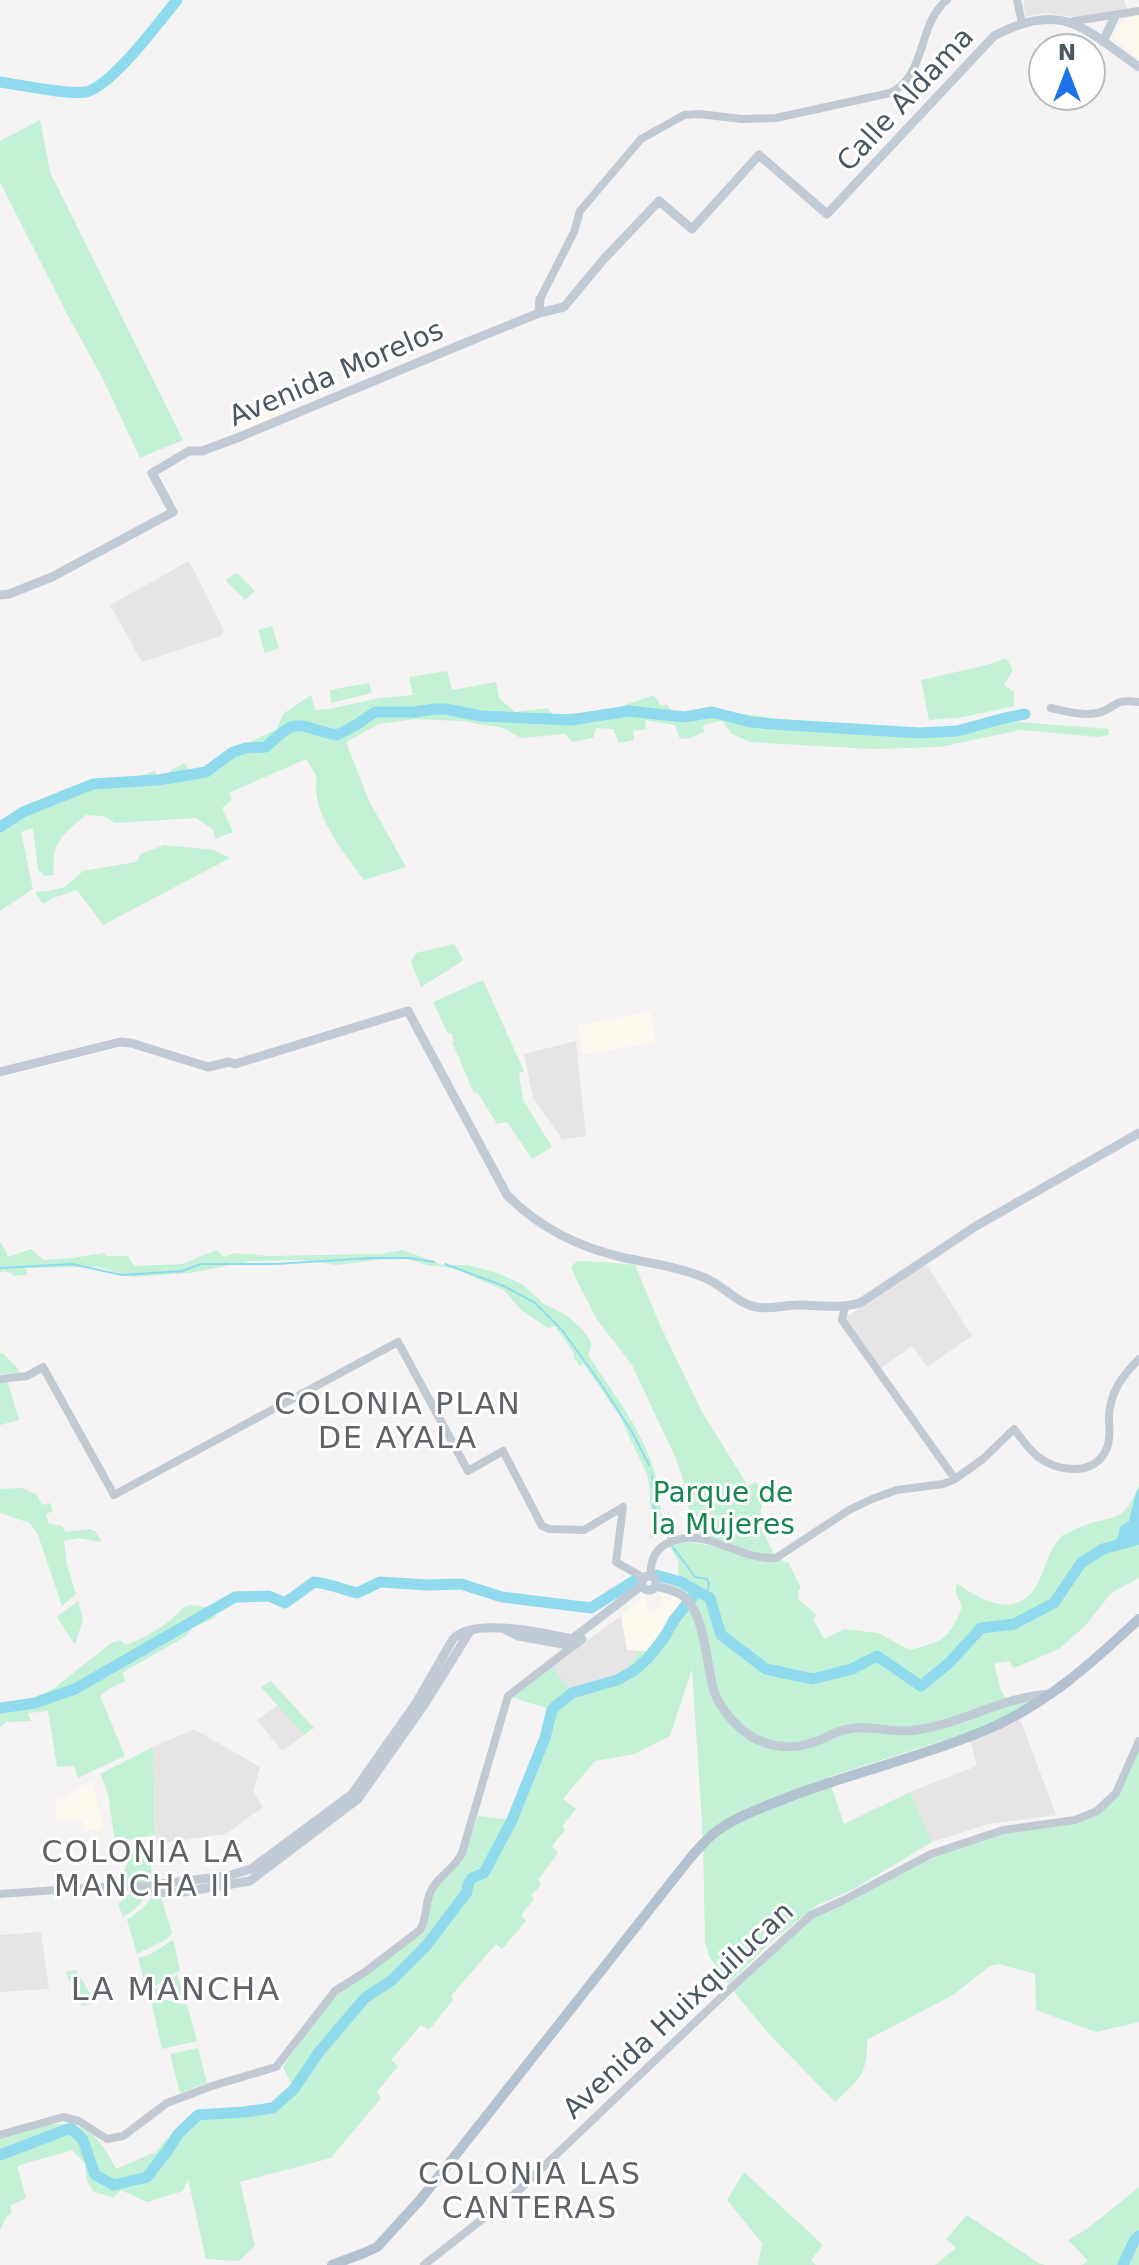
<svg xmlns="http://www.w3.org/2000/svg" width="1139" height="2265" viewBox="0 0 1139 2265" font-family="'DejaVu Sans',sans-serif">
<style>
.commercial{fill:#fdf9ef}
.education{fill:#e6e4e5}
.green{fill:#c3f1d5}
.water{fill:#90daee}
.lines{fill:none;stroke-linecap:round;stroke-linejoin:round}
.stream{stroke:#90daee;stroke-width:2}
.river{stroke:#90daee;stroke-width:11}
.tertiary{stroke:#c1cad2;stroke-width:8}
.secondary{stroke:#c1cbd6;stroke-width:9}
.primary{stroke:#b3c2d1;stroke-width:10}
.labels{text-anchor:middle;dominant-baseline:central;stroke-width:6;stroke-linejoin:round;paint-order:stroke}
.street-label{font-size:28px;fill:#4a5661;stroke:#fff}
.park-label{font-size:28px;fill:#17864f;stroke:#fff}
.neighbourhood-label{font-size:30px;letter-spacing:2px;fill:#5f6368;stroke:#fff}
.quarter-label{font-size:32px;letter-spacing:2px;fill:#5f6368;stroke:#fff}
</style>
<rect width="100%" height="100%" fill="#f5f3f3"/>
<path class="commercial" d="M1135 15H1139V58L1113 38 1122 20Z
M272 403 279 416 240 432 234 418Z
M650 1011 656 1042 583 1055 578 1026Z
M658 1590 678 1596 682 1602 647 1651 627 1650 621 1616 644 1596 649 1611 664 1605Z
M92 1780 103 1828 85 1831 82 1820 56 1821 55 1802Z"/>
<path class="education" d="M1024 0H1124L1127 9 1073 17 1044 13 1025 17Z
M189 561 224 631 220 636 142 662 110 605Z
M576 1041 586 1136 562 1139 533 1098 524 1054Z
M925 1262 972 1336 927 1367 912 1346 881 1368 845 1318Z
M621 1616 627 1650 639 1651 628 1667 606 1681 572 1693 552 1666Z
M278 1705 304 1735 282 1751 257 1720Z
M1020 1719 1056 1815 988 1824 932 1842 910 1792 977 1766 970 1739Z
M194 1729 260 1767 253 1792 263 1807 226 1834 156 1844 153 1747Z
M41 1932 49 1989 0 1992V1935Z"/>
<path class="green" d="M40 120 50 172 183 440 140 458 102 377 67 314 0 182V141Z
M237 573 255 591 245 600 225 580Z
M272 626 279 648 265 653 258 630Z
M1006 658 1013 670 1004 685 1014 692V706L964 717 929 720 921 680 987 665Z
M447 671 452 690 496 682 499 698 515 712 548 708 553 715 611 710 654 695 661 706 667 704 673 712 683 714 702 708 801 722 887 728 940 729 1006 721 1109 729 1108 735 1099 737 1020 730 940 747 872 749 750 742 732 734 722 721 703 725 704 732 690 738 680 739 675 725 645 720 646 729 633 731 634 740 619 743 613 729 596 728 593 738 572 742 565 734 521 738 503 728 461 721 415 719 379 724 346 742 369 801 406 867 364 880C344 853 310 812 317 777L306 759 229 793 232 800 222 808 233 832 215 839 214 830 196 818 115 823 103 816 86 815C62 835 51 842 54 875L44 876 38 869 33 828 21 832 33 889 0 911V829L14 817 54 803 87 789 123 787 145 774 155 771 158 776H167L171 770 184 763 193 776 206 770 232 751 277 729 283 714 311 695 315 710 329 709 380 698 413 695 409 677Z
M369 683 372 693 331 703 330 690Z
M164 845 214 850 230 858 103 925 77 890 53 898 43 904 35 892 49 891 65 887 83 871 136 862 141 854Z
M454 944 463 959 461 962 421 987 411 962 416 953Z
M483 980 524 1071 519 1073 523 1100 552 1147 532 1159 507 1122 497 1124 477 1092 474 1093 452 1042 454 1041 451 1033 448 1034 433 1002Z
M0 1242 6 1251 8 1257 31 1249 44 1260 73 1258 104 1253 106 1256H128L134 1266 183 1264 216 1250 224 1257 236 1253 269 1256 379 1254 403 1250 443 1265H467L498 1273 523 1285 544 1304 566 1315 582 1329 591 1342V1348L588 1355C628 1416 667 1458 660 1536L650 1538 652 1520 648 1477 619 1415 583 1363 580 1366 574 1358V1353L555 1326 548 1328 521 1310 504 1290 452 1268 427 1265 400 1257 337 1265 302 1260 252 1261 190 1273 133 1277 98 1267 26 1268 27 1275 13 1276V1274L3 1271 0 1273Z
M577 1261 606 1262 635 1265 660 1325 702 1412 748 1486 756 1482 763 1494 759 1523 776 1558 693 1534 686 1489 677 1461 632 1365 598 1321 579 1285 571 1267Z
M2 1353 16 1366 20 1373 0 1374V1354Z
M7 1380 19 1420 0 1425V1382Z
M1139 1485V1578L1111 1593 1085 1626 1059 1649 1014 1668 1009 1661 994 1663 1001 1691 1010 1704 1041 1698 983 1728 828 1777 844 1824 910 1792 932 1842 854 1889 818 1905 773 1940 728 1984 709 1956 705 1941 703 1837 692 1669 670 1736 634 1754 595 1761 563 1799 576 1809 562 1826 565 1830 552 1846 558 1853 538 1880 541 1885 531 1895 534 1899 521 1915 526 1921 502 1949 496 1944 451 1996 453 2000 429 2030 421 2025 391 2060 398 2066 377 2092 381 2098 331 2158 240 2182 255 2246 239 2261 206 2259 188 2179 183 2191 147 2202 121 2190 113 2198 93 2191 87 2181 85 2163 72 2150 17 2166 26 2198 10 2206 12 2213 7 2216 0 2230V2139C56 2123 85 2105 116 2169L153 2153 154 2155 165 2140 178 2134 198 2115 244 2112 273 2108 294 2089 283 2067 317 2018 341 1990 370 1973 381 1962 423 1929 433 1891 462 1862 478 1816 512 1820 544 1740 552 1710 511 1697 552 1666 572 1693 606 1681 628 1667 639 1651H647L682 1602 686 1605 691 1598 677 1586 679 1562 669 1546 684 1541 782 1558 784 1564 788 1562 801 1588 798 1591 799 1600 817 1615 813 1619 824 1639 844 1629 878 1633 910 1650C943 1641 949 1640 962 1607L956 1593V1583C983 1602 1019 1621 1039 1581 1046 1566 1049 1549 1061 1537 1065 1533 1073 1531 1078 1528 1112 1513 1122 1528 1139 1485Z
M22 1488 37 1495 42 1505 50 1503 53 1511 46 1514 48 1523 62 1526 66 1532 90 1529 96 1532 102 1542 78 1538 64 1541 67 1565 76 1594 62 1606 38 1535 30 1523 0 1513V1489Z
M78 1601 83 1619 75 1645 57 1617Z
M191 1605 209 1607 216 1617 191 1629 186 1636 122 1673 126 1681 110 1688 100 1696 125 1756 78 1778 74 1766 57 1767 48 1711 28 1713 31 1721 6 1722 0 1727V1704L26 1701 53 1689 111 1643 120 1640 126 1645C147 1637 170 1624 185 1606Z
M271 1681 314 1728 304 1735 261 1687Z
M1139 1741V2022L1096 2032 1036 2010 1035 1974 999 1964 990 1966 953 1995 867 2040C868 2074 859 2080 835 2102L767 2032 731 1988 812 1914 906 1866 986 1834 1036 1826 1097 1811 1116 1793Z
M153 1747 155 1835 115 1842 108 1793 100 1774Z
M133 1848 147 1850 151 1860 152 1881 146 1883 120 1881Z
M133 1891 146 1892C142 1905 134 1910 123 1917L118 1904Z
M155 1894 161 1897 172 1933 167 1939 137 1954 127 1920 143 1908Z
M173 1940 180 1970 147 1991 138 1958 149 1955Z
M76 1970 95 2002 82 2006 65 1972Z
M177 1975 186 2002 151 1992Z
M150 1996 187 2005 197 2041 162 2049Z
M198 2048 207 2083 180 2093 170 2054Z
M744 2172 823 2245 811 2260 816 2265H758L762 2243 727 2200Z
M1139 2187V2265H1082L1088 2261 1068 2240 1087 2229Z
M967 2215 1039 2263 1045 2265H935L956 2248 946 2239Z"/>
<path class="water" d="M1139 1488V1534L1117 1541 1120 1527 1129 1521 1135 1497Z"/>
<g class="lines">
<path class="stream" d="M445 1264 504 1286 535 1303 562 1330 599 1381 632 1432 649 1465
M0 1268 72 1264 122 1275 182 1271 201 1264H275L371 1258H410L434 1262
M652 1475 654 1507 668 1537
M673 1547 695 1577 707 1579 709 1584 706 1596"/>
<path class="river" d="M0 82C20 85 69 95 86 92 112 86 159 22 177 0
M0 827 23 812 93 784 158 780 206 772 233 752 246 748 266 747C300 714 296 727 337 735L356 725 375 712H415L435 709H445L481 716 571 720 628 711 685 717 712 712 750 722 771 724 920 733 957 731 1001 719 1025 714
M656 1575 681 1582 697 1591
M0 1708 35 1703 75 1689 235 1597 269 1596 285 1603 314 1582C331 1584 341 1589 357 1593L380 1582 427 1585 461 1584 502 1597 591 1608 637 1579
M0 2155 71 2128 83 2140 95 2175 114 2185 147 2177 168 2150 178 2134 198 2115 244 2112 273 2108 294 2089 319 2052 365 1998 392 1980 426 1946 467 1892C467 1879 473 1877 484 1873L512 1820 545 1738 552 1710 556 1706 572 1693 617 1680 635 1670 648 1658 664 1638 674 1620 697 1591 710 1598 721 1635 766 1669 813 1679 852 1669 877 1656 921 1686 949 1663 981 1628 1014 1624 1054 1603 1081 1563 1103 1549 1139 1539
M1123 2265 1134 2241 1139 2236"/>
<path class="tertiary" d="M1017 0 1022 23
M1074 21 1139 11
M540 299 574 232 580 211 641 139 684 115 699 114 742 119 776 118 890 93C927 76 917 24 947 0
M1051 708C1065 711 1083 716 1097 713 1117 709 1111 698 1139 702
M845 1307 842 1320 955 1479
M0 1379 27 1376 43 1367 114 1495 398 1342 468 1471 503 1451 542 1526 549 1529 584 1530 623 1507
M623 1507 616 1562 644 1578
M651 1576C650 1563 654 1551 666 1544 703 1523 738 1561 776 1558L849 1510 872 1499 897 1490 943 1484 955 1479 983 1459 1014 1429C1022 1439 1028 1449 1038 1457 1059 1472 1095 1477 1107 1448 1111 1438 1109 1427 1109 1417 1110 1392 1122 1376 1139 1359
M0 1894 116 1886H144
M0 2135 63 2117 79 2121 107 2139 123 2136 167 2103 212 2086 276 2067 335 1991 365 1972 420 1930C427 1919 425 1905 430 1893 436 1877 455 1869 462 1853L508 1696 573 1646 572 1642
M424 2265 518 2191 731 1988 811 1915 842 1901 931 1854 1003 1830 1075 1820 1097 1811 1116 1793 1139 1741"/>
<path class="secondary" d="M1103 42 1115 16
M539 313 540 299
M0 595 9 594 52 577 173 512 152 473 189 451H202L237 438 465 343 539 313 564 307 603 260 659 201 692 229 759 155 827 214 994 36C1063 0 1083 28 1139 67
M0 1072 120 1042 131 1043 208 1067 229 1062 235 1064 408 1011 507 1195C539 1228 580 1248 625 1258 651 1263 678 1267 703 1277 722 1284 736 1303 756 1307 770 1310 784 1305 799 1305 820 1305 840 1309 860 1303L976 1226 1139 1133
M642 1583a7 7 0 1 1 14 0a7 7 0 1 1-14 0Z
M656 1586C665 1589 677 1590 684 1597 706 1615 706 1668 715 1694 719 1704 725 1712 732 1720 751 1742 779 1752 808 1744 822 1741 834 1731 848 1729 870 1724 893 1734 915 1730 962 1724 1002 1697 1050 1694
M506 1630 518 1636 573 1646 582 1639
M144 1886 227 1876 251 1869 352 1794 416 1703 453 1639C473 1617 544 1633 572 1639L641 1586
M144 1886 153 1892 177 1893 250 1881 358 1799 424 1705 470 1631"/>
<path class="primary" d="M332 2265 364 2253 377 2247 420 2200 691 1857C699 1848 707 1838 717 1831 739 1815 764 1807 789 1797 854 1772 922 1757 986 1730 1047 1704 1092 1663 1139 1619"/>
</g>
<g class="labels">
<g class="street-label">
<text transform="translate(905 99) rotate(-47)">Calle Aldama</text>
<text transform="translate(336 373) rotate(-23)">Avenida Morelos</text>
<text transform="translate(678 2010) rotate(-43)">Avenida Huixquilucan</text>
</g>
<g class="park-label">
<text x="723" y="1492">Parque de<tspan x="723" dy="32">la Mujeres</tspan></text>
</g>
<g class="neighbourhood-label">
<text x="398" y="1403">COLONIA PLAN<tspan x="398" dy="34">DE AYALA</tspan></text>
<text x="143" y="1851">COLONIA LA<tspan x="143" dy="34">MANCHA II</tspan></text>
<text x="530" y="2173">COLONIA LAS<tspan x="530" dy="34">CANTERAS</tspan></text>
</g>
<g class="quarter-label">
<text x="176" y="1989">LA MANCHA</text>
</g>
</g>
<g transform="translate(1067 72)"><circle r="38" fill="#ffffff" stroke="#b7bbc0" stroke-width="2"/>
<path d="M0-6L14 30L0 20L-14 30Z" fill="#1a73e8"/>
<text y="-12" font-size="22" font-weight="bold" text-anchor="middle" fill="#4a5661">N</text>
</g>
</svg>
